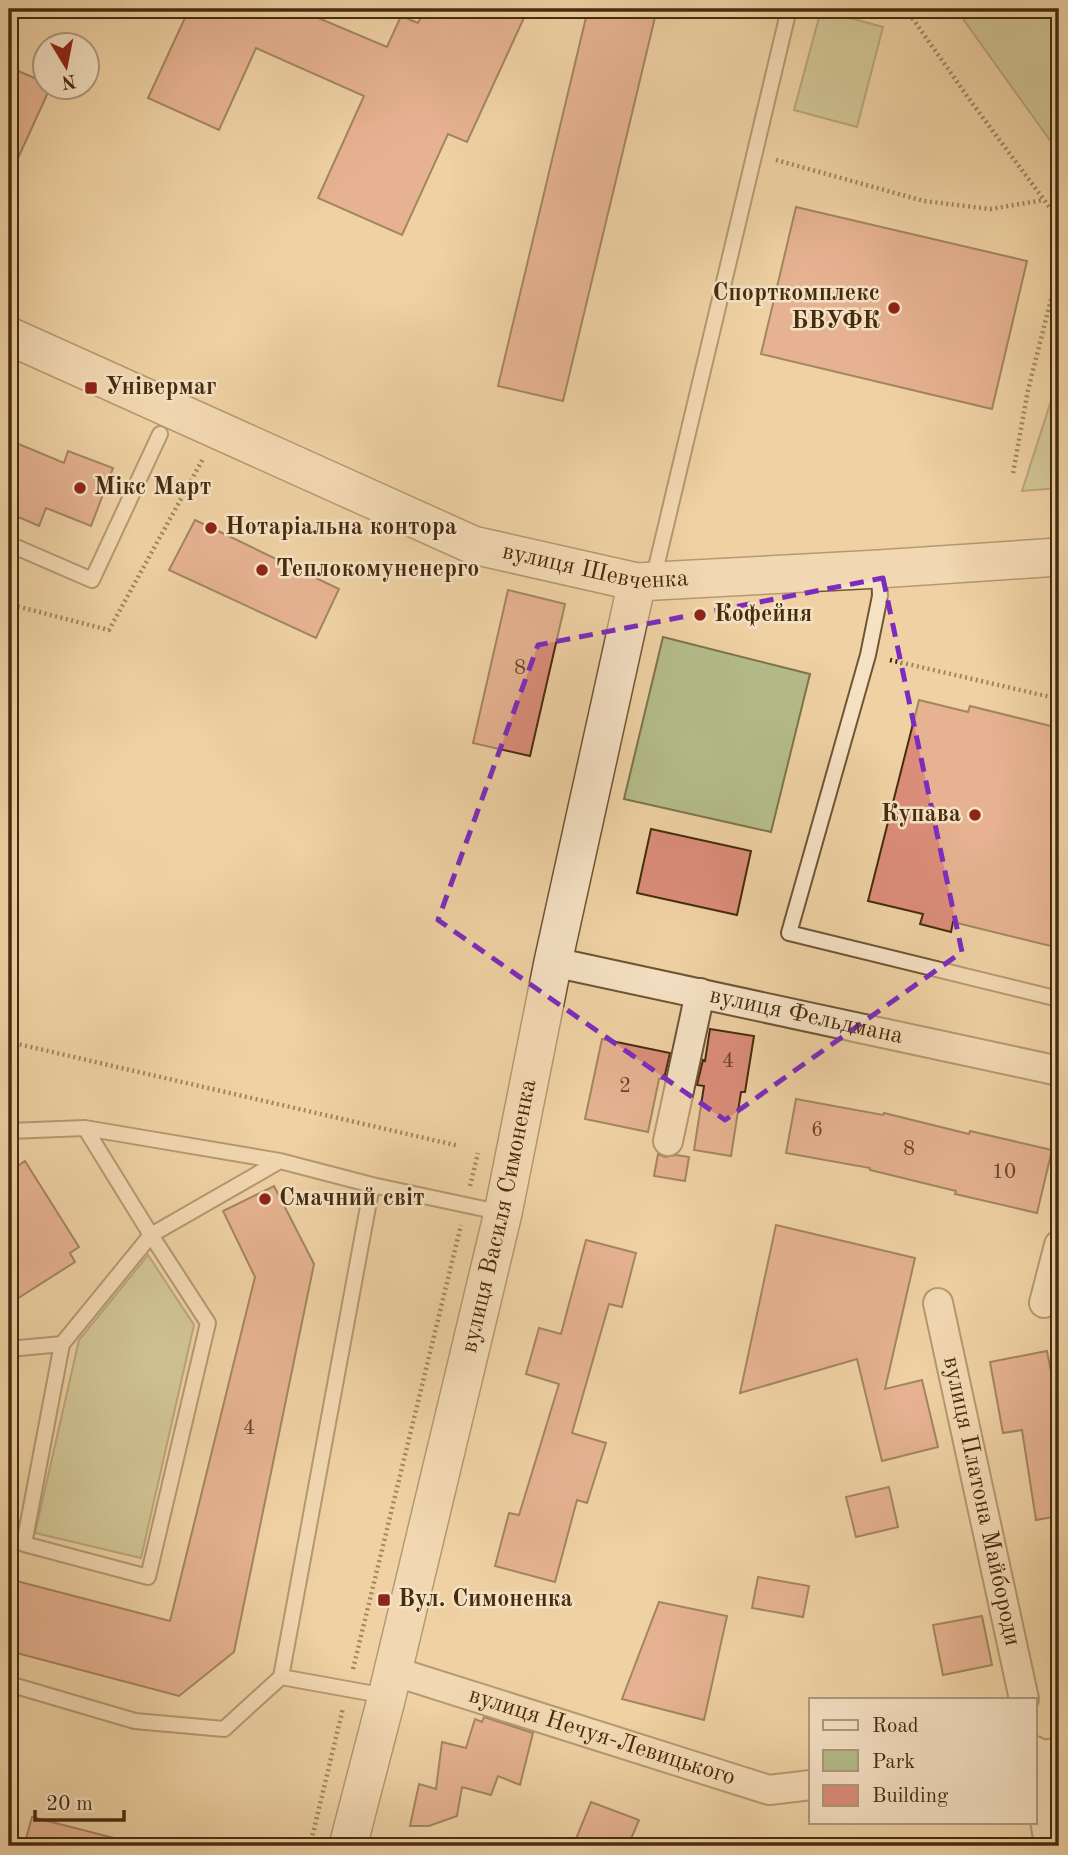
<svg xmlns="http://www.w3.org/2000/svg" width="1068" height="1855" viewBox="0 0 1068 1855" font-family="'Old Standard TT',serif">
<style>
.green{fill:#b4bd8a;stroke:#7c744c;stroke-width:2}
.building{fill:#db8d7a;stroke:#452c0e;stroke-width:2}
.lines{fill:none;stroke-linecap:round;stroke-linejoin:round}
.service-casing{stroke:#705534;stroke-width:18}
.minor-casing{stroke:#705534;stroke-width:32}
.tertiary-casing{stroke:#705534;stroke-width:40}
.path{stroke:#452c0e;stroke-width:4.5;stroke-dasharray:2 3.5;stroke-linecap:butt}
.service{stroke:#f5e1c4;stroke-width:14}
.minor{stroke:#f5e1c4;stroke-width:28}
.tertiary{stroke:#f5e1c4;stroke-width:37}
.marked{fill:none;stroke:#7b2cbf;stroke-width:5;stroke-dasharray:14 9;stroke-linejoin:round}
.poi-dot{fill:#8f2418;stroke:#f5e1c4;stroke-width:2.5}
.labels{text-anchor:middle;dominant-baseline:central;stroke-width:5;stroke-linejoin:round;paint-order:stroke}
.number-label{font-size:21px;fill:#6a4429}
.poi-label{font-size:24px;font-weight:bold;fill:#452c0e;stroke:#f5e1c4;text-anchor:start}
.street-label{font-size:24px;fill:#452c0e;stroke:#f5e1c4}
</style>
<rect width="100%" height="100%" fill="#efd1a4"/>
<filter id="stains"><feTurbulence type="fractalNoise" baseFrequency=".00286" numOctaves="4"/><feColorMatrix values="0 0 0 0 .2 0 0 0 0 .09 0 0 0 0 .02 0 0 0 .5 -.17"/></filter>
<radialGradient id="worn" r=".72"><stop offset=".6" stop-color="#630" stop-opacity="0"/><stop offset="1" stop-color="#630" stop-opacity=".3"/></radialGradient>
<path class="green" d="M956 9H1059V153Z
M821 10 883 27 857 127 794 110Z
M1059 376V488L1022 491Z
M663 637 810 674 771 832 624 799Z
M148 1255 194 1325 141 1558 35 1533 79 1340Z"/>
<path class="building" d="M189 9H297L387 47 401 16 418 23 425 9H528L467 142 448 134 402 235 318 198 364 96 256 48 219 130 148 98Z
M588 9H657L563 401 498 386Z
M9 67 46 83V88H50L9 178Z
M796 207 1027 261 992 409 761 354Z
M9 440 64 463 68 451 113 468 91 526 46 508 39 526 9 513Z
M195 520 339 589 316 638 169 570Z
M508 590 565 604 530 756 473 743Z
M919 700 968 712 970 706 1059 728V948L953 922 951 932 920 924 923 914 868 901Z
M651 829 751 851 737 915 637 893Z
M710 1029 754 1036 745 1092H741L731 1156 694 1150 704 1086 697 1085 703 1060 705 1061Z
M602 1039 670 1053 664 1079H659L648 1132 585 1119Z
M796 1099 883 1115 884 1113 969 1134 970 1131 1052 1150 1037 1213 955 1194 956 1191 870 1170V1168L786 1153Z
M658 1154 665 1157 676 1155 689 1157 685 1181 654 1176Z
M25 1161 79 1247 70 1253 75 1262 9 1304V1172Z
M274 1186 314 1264 234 1652 179 1696 9 1651V1579L170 1621 255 1277 223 1211Z
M776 1225 915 1258 885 1389 922 1380 938 1447 882 1461 857 1359 740 1393Z
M586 1240 636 1253 622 1307 609 1304 572 1433 606 1443 587 1503 577 1500 555 1582 495 1566 509 1513 519 1515 559 1384 526 1374 539 1328 561 1334Z
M1047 1351 1059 1415V1516L1036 1520 1022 1430 1003 1433 990 1362Z
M889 1487 898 1527 856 1537 846 1497Z
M758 1577 809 1586 803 1617 752 1608Z
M659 1602 727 1616 704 1720 622 1699Z
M982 1616 992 1665 943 1675 933 1625Z
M484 1717 533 1733 520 1785 498 1776 491 1795 462 1787 457 1816 429 1826H410L419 1784 436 1789 442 1742 466 1748 475 1719 482 1722Z
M591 1802 639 1820 628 1846H573Z
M32 1817 114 1838 113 1846H24Z"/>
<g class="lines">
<g class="service-casing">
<path id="service" d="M9 544 92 580 160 434
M879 571 880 596 868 655 789 933 1059 999
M653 580 789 9
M9 1131 85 1128 280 1161 372 1185 503 1213
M62 1344 24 1544 148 1577 208 1323 151 1235 280 1161
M9 1349 62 1344 151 1235 85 1128
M281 1677 372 1185
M9 1684 135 1721 224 1729 281 1677 386 1696"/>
</g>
<g class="minor-casing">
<g id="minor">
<path id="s1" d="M553 962 1059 1071"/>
<path d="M668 1141 700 993"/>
<path id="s2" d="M938 1303 1024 1699"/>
<path d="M1044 1303 1059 1245"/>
<path id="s3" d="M393 1671 769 1790 811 1785"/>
<path d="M1035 1751 1049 1846"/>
<path d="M1035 1757 1059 1752"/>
</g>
</g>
<g class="tertiary-casing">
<g id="tertiary">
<path id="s4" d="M9 336 473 545 637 582 879 569 1059 557"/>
<path id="s5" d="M348 1846 387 1696 503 1213 553 962 637 582"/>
</g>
</g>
<path class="path" d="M906 9 972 103 1059 220
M776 160 924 201 990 209 1044 200
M1013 473 1028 390 1059 268
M9 615 12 605 109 630 204 457
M890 660 1059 699
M9 1042 459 1146
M470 1186 478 1153
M353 1669 461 1225
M310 1846 343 1708"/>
<use href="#service" class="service"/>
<use href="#minor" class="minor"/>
<use href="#tertiary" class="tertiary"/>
</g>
<path d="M0 0H1068V1855H0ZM883 578 962 952 725 1120 438 920 538 645Z" fill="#efd1a4" fill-opacity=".55" fill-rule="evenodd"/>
<path class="marked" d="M883 578 962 952 725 1120 438 920 538 645Z"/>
<g class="poi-dot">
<circle cx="894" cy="308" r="7"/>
<rect x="84" y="381" width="14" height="14" rx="3.5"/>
<circle cx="80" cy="488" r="7"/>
<circle cx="211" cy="528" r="7"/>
<circle cx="262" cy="570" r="7"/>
<circle cx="700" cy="615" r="7"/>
<circle cx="975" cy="815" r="7"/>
<circle cx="265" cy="1199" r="7"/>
<rect x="377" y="1593" width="14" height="14" rx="3.5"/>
</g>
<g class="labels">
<g class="number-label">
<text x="520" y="668">8</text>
<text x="728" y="1061">4</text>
<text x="625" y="1086">2</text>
<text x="817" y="1130">6</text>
<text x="909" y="1149">8</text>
<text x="1004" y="1172">10</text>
<text x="249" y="1428">4</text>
</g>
<g class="poi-label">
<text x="880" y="294" text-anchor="end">Спорткомплекс<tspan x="880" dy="28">БВУФК</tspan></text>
<text x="105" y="388">Універмаг</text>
<text x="94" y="488">Мікс Март</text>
<text x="225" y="528">Нотаріальна контора</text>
<text x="276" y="570">Теплокомуненерго</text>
<text x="714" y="615">Кофейня</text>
<text x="961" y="815" text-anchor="end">Купава</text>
<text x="279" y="1199">Смачний світ</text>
<text x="398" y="1600">Вул. Симоненка</text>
</g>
<g class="street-label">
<text stroke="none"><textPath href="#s4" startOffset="634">вулиця Шевченка</textPath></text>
<text stroke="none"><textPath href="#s1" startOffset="259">вулиця Фельдмана</textPath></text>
<text stroke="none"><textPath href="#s5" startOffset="648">вулиця Василя Симоненка</textPath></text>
<text stroke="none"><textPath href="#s2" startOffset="203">вулиця Платона Майбороди</textPath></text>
<text stroke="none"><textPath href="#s3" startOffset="219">вулиця Нечуя-Левицького</textPath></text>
</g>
</g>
<rect width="1068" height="1855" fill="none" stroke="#efd1a4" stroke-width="35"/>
<rect x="10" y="10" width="1047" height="1834" fill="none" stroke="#452c0e" stroke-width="3.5"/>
<rect x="18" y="18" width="1033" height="1820" fill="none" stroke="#452c0e" stroke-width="2"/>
<rect x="809" y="1698" width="228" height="126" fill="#f5e1c4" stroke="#af997b" stroke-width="2"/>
<rect x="823" y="1720" width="35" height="10" fill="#f5e1c4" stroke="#af997b" stroke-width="2"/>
<text x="872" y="1732" font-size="21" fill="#452c0e">Road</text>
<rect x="823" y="1750" width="35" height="21" fill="#b4bd8a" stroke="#af997b" stroke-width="2"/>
<text x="872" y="1768" font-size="21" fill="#452c0e">Park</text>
<rect x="823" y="1785" width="35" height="21" fill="#db8d7a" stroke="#af997b" stroke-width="2"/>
<text x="872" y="1802" font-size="21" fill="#452c0e">Building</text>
<g transform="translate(66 66) rotate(170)"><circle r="33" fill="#f5e1c4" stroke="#af997b" stroke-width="2"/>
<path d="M0-5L12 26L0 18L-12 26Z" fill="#8f2418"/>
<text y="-10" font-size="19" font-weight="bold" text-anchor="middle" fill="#452c0e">N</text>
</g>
<path d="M35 1810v10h89v-10" fill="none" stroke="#452c0e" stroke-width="3.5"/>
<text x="46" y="1810" font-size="21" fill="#452c0e" stroke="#f5e1c4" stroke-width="5" paint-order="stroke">20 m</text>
<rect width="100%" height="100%" filter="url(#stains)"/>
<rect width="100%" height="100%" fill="url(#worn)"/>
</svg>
